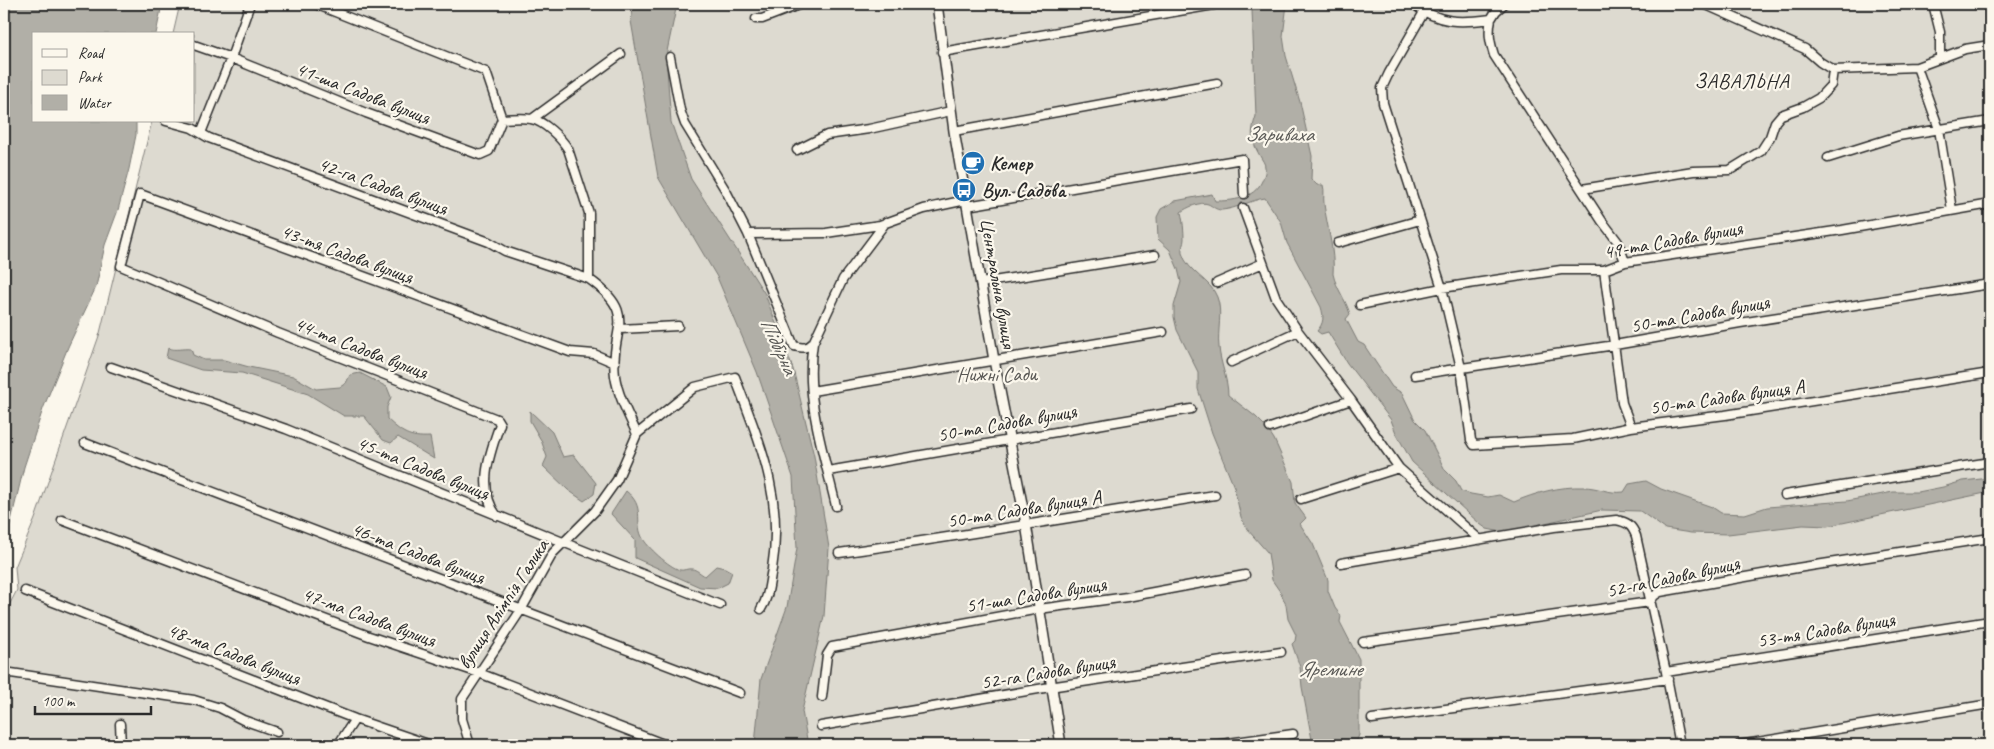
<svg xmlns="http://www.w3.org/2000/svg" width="1994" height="749" viewBox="0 0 1994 749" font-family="Caveat,sans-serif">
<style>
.green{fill:#dddad0;stroke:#84827e}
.water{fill:#b1afa7;stroke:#7b7a75}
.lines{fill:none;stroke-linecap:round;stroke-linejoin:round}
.minor-casing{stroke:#2b2b2b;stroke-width:11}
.tertiary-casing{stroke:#2b2b2b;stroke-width:12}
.minor{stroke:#fbf7ec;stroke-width:8}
.tertiary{stroke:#fbf7ec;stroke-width:9}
.labels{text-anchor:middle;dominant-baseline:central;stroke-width:4.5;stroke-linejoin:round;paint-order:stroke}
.street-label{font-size:20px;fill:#2b2b2b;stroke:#fbf7ec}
.poi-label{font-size:20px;font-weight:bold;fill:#2b2b2b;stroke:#fbf7ec;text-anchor:start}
.park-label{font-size:20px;fill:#585754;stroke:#fbf7ec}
.neighbourhood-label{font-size:21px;letter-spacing:1px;fill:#2b2b2b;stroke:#fbf7ec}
.water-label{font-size:21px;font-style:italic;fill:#5a5956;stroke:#fbf7ec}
</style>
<rect width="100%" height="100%" fill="#fbf7ec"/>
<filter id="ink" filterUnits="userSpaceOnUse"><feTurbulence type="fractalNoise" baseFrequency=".02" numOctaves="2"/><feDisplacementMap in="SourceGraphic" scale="10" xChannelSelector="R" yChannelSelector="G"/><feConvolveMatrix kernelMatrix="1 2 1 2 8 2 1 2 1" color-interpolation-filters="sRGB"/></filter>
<g filter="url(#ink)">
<path class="green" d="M180 4H1990V745H4V615L17 590 15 567 35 519 100 333 152 121H194V34H173Z"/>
<path class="water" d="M4 4H162L156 34H34V121H136V135L129 169 118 210 105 245 96 287 68 347 43 409 24 467 4 550Z
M634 4H677L666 56 671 122 691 179 765 294 793 369 814 456 829 548 824 616 802 711 808 745H755L761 679 787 607 797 548 793 477 757 372 717 277 658 177 631 21Z
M1256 4H1287L1283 36 1286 56 1300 102 1312 156 1311 179 1317 185H1323C1325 191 1323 197 1324 204 1327 227 1335 251 1333 274 1336 288 1346 300 1350 314L1346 319 1358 342 1364 345 1392 387 1402 393 1415 420 1425 430 1445 470 1456 481 1461 491 1471 494 1488 497 1499 495 1514 502C1535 493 1560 486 1583 487 1599 487 1608 494 1624 492L1629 484 1646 481 1661 489 1712 507 1721 513 1745 514 1767 507 1847 501 1893 492H1918L1943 487 1963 481 1990 478V492L1828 526 1803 525 1728 534 1691 533 1665 529 1640 511 1602 510 1510 531 1501 532 1487 529 1480 524 1412 462 1396 433 1391 420 1347 363 1328 332 1321 334 1317 331C1324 323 1324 317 1321 307L1287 243 1281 222 1265 198C1251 200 1236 209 1222 210 1215 210 1213 206 1208 204 1201 201 1186 208 1181 212 1183 221 1184 230 1184 239 1184 244 1181 247 1182 253 1188 273 1211 280 1217 297 1223 312 1217 331 1219 347 1220 363 1228 379 1228 395L1256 417 1266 427 1274 439 1293 482 1295 503 1306 518 1300 524 1313 544 1328 580V591L1335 608 1341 616 1340 622 1359 659V735L1355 745H1313L1302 687 1300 667 1292 644 1295 641 1296 635 1288 619 1286 605 1281 593 1272 580 1268 553 1247 529 1241 517 1234 487 1212 433 1198 389V372L1177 330 1174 317V306L1181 282 1178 269 1170 250 1158 239 1157 217 1161 209 1175 201 1212 194 1215 201C1232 201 1254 199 1262 181 1264 176 1266 172 1265 167 1265 163 1262 160 1260 156 1251 140 1250 134 1256 116L1252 10 1256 7Z
M168 348C176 351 182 348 191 349L193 355 204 360H224L249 367 293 376 316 389 340 387 346 383 350 375 360 373 387 387 391 397 387 407V419C402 433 409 438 430 437L434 459 398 437 391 443 383 440 364 416H344L308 394 242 373 201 370 166 358Z
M530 411 552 432 563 457 574 455 596 483 594 494 584 501 568 490 543 466 547 457 541 440 530 421Z
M626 491C646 507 634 520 642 537 647 547 669 567 680 570 683 571 688 568 692 569 696 569 701 574 705 576L716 566 725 568 732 572 728 583 718 588 700 587 635 558V540L611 514Z"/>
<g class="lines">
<g class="minor-casing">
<path id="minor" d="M315 4 486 72 502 119C511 119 522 117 531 119 544 121 561 138 568 149L589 213V279C641 316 609 329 615 376 618 396 629 416 637 434L617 480 595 511 553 553 521 610 462 699V719L470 745
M1413 4C1440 24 1460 23 1491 19L1496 11 1504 4
M1704 4 1805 49 1820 62 1833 70
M1933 4 1940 32V58
M1424 12 1389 73 1382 88 1383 103 1442 288 1461 368 1471 440 1474 445 1573 439 1631 427 1725 415 1990 373
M756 19H762L801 4
M1491 19C1488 33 1490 42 1494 55L1602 221 1618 242 1625 262
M194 45 231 58 366 113 480 155 489 151 502 119
M942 52 1214 5
M670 57 680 110 685 124 726 191 748 234 794 346C803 348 807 349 813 343
M1917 67 1939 129 1952 210
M1833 70 1917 67 1965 49 1990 45
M532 119 621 54
M166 121 192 128 209 138 489 242 505 251 589 279
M954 131 1217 83
M201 133 231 58 250 4
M797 150 827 135 869 129 951 111
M1828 158 1898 136 1990 121
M1582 189 1693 171 1730 170 1761 151 1770 137 1775 122 1781 115 1803 107 1819 98 1831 85 1833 70
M967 206 1242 159 1244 194
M1243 208 1276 298 1298 331 1351 400 1399 468 1480 540
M748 234 826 233 880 225 924 209 966 200
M1338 243 1420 220
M1604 270 1622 403 1631 427
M981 283 1155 255
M1217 283 1263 263
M1360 305 1442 288 1561 270H1604L1625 262 1842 230 1990 204
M620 329 678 326
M1231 362 1298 331
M111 367 286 429 575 547 720 605
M1415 375 1615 345 1740 323 1990 284
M812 391 1163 332
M1270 428 1351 400
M637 434 695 387 735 377C760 444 784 496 772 569 769 583 769 597 761 609
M85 443 740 693
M828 471 1191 409
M1785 495 1990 462
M1301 499 1399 468
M836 506C824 454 804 397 813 343L843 279 886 222
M497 516C476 488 490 453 500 424L497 419 278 333 121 266 140 194 570 352 594 354 615 363
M62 520 369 636 479 673 666 745
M839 553C964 536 1089 514 1215 495
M1341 563 1554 527 1616 520C1627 522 1632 525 1636 536L1666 672 1680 745
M25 591 355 719 431 745
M1363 642 1650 602 1654 596 1660 592 1797 568 1990 538
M1666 672 1990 621
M4 675 11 673 194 700 220 708 243 720 277 732
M822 697 827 655 832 647 1039 609 1127 597 1245 575
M1372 719 1668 679
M120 724 121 745
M821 726 1056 686 1281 652
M338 745 355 719
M1214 745 1293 734
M1739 745 1990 704"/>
</g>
<g class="tertiary-casing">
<path id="tertiary" d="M937 4 954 131 994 360 1026 524 1061 745"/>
</g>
<use href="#minor" class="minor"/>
<use href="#tertiary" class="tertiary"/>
</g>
</g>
<defs>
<g id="cafe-disc" transform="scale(1.25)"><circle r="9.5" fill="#1f6fb2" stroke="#fbf7ec"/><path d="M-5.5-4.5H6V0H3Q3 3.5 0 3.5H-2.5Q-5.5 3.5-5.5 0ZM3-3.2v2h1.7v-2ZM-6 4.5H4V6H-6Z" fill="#fff"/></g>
<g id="bus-disc" transform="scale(1.25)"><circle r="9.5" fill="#1f6fb2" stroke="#fbf7ec"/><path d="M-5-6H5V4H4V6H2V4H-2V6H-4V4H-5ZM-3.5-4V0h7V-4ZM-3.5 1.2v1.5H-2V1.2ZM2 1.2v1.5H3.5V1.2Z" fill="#fff"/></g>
</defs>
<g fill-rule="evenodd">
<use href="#cafe-disc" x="973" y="163"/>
<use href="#bus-disc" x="964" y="190"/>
</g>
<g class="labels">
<g class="street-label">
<text transform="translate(363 93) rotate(21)">41-ша Садова вулиця</text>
<text transform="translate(383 186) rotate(20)">42-га Садова вулиця</text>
<text transform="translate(1673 240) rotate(-10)">49-та Садова вулиця</text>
<text transform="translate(347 254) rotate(20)">43-тя Садова вулиця</text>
<text transform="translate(998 283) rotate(80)">Центральна вулиця</text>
<text transform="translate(1700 314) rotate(-10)">50-та Садова вулиця</text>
<text transform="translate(361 348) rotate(21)">44-та Садова вулиця</text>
<text transform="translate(1727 397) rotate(-8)">50-та Садова вулиця А</text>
<text transform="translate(1007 423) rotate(-10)">50-та Садова вулиця</text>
<text transform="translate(423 468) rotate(22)">45-та Садова вулиця</text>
<text transform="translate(1024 509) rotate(-9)">50-та Садова вулиця А</text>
<text transform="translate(418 553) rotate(21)">46-та Садова вулиця</text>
<text transform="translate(1673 577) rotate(-12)">52-га Садова вулиця</text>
<text transform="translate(1036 595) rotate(-9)">51-ша Садова вулиця</text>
<text transform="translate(503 604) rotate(-57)">вулиця Алімпія Галика</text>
<text transform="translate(369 617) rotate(20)">47-ма Садова вулиця</text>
<text transform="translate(1826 630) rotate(-9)">53-тя Садова вулиця</text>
<text transform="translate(234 654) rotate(21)">48-ма Садова вулиця</text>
<text transform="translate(1048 672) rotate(-9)">52-га Садова вулиця</text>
</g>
<g class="poi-label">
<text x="990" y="163">Кемер</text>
<text x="982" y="190">Вул. Садова</text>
</g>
<g class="park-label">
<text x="997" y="374">Нижні Сади</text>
</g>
<g class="neighbourhood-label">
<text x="1742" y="81">ЗАВАЛЬНА</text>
</g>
<g class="water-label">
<text x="1279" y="134">Зариваха</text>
<text transform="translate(779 346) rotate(65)">Підбірна</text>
<text x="1330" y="669">Яремине</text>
</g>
</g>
<rect width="1994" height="749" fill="none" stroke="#fbf7ec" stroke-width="20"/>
<rect x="10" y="10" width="1974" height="729" fill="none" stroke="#2b2b2b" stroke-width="2" filter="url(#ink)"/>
<rect x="32" y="32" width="162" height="90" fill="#fbf7ec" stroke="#a8a59f"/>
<rect x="42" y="49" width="25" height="8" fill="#fbf7ec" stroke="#a8a59f"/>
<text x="78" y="58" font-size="15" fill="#2b2b2b">Road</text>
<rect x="42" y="70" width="25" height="15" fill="#dddad0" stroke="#a8a59f"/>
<text x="78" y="82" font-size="15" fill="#2b2b2b">Park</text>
<rect x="42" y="95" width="25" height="15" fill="#b1afa7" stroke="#a8a59f"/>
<text x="78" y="108" font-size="15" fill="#2b2b2b">Water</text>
<path d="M35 706v8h116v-8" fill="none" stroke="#2b2b2b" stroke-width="2.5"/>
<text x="42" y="706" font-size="15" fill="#2b2b2b" stroke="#fbf7ec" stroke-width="4" paint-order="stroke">100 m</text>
</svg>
